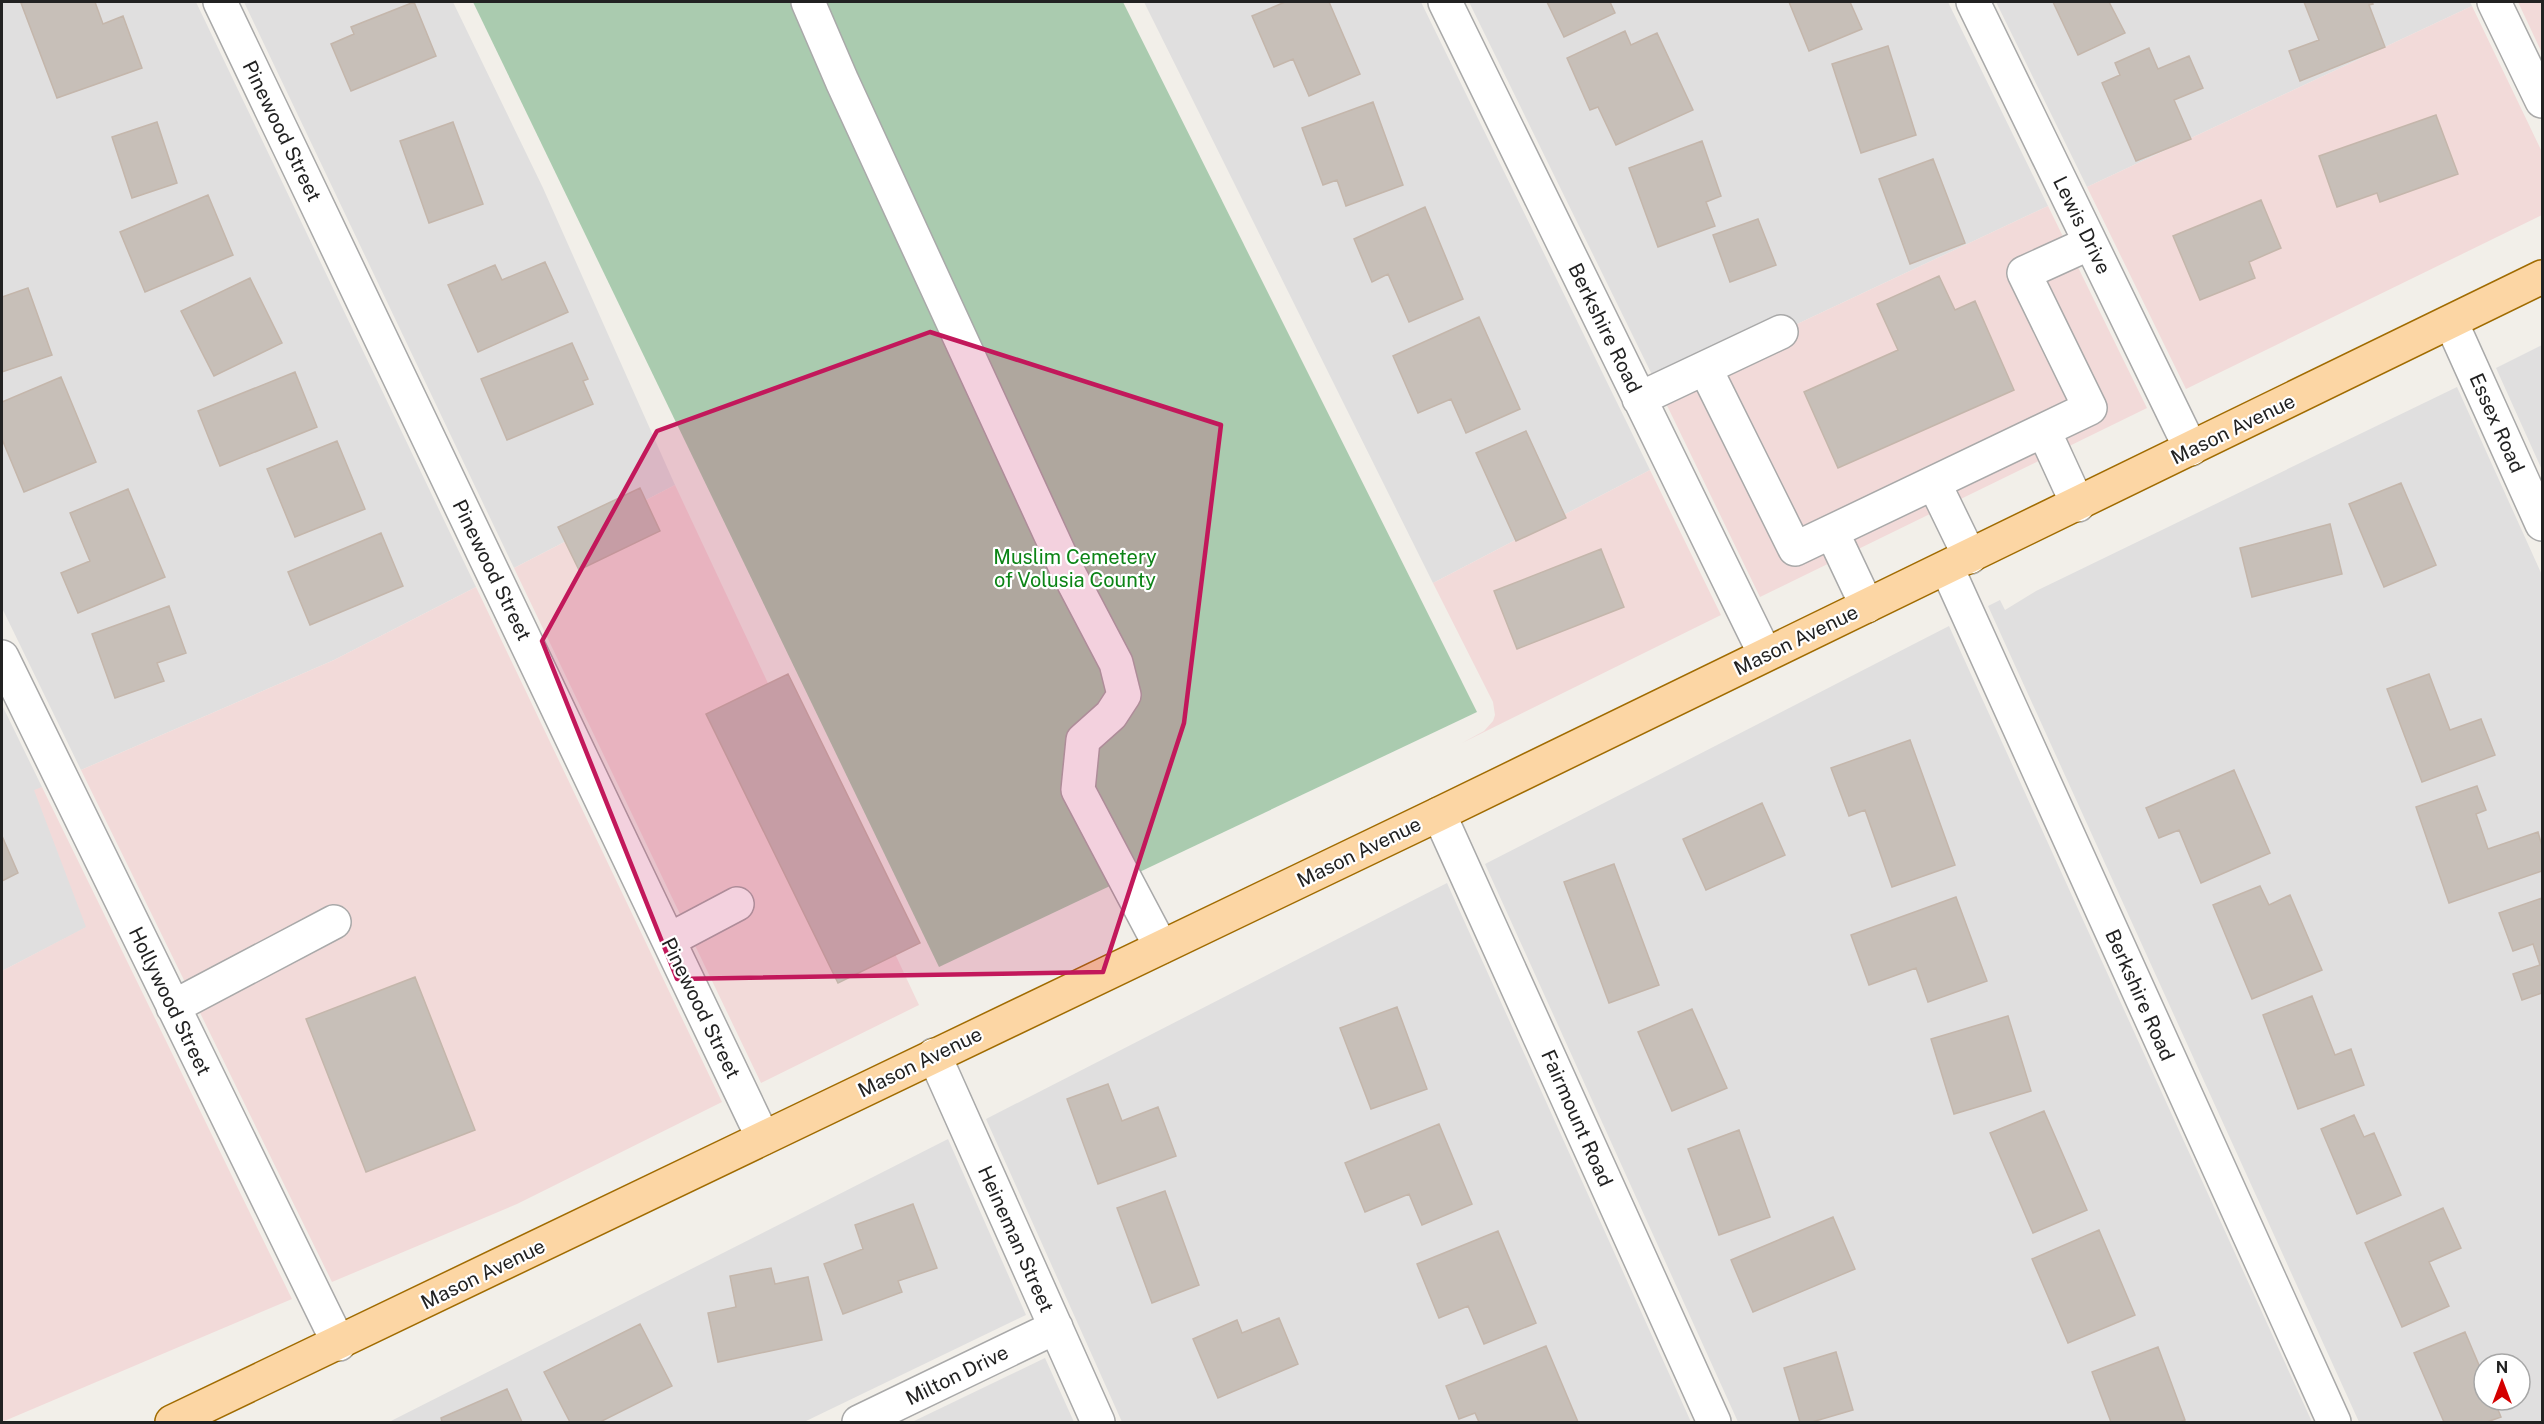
<svg xmlns="http://www.w3.org/2000/svg" width="2544" height="1424" viewBox="0 0 2544 1424" font-family="'Public Sans',sans-serif">
<style>
.residential{fill:#e0dfdf;fill-rule:evenodd}
.commercial{fill:#f2dad9}
.cemetery{fill:#aacbaf}
.building{fill:#c7bfb8;stroke:#c4b6ab;stroke-width:1.5}
.lines{fill:none;stroke-linecap:round;stroke-linejoin:round}
.minor-casing{stroke:#a9a9a9;stroke-width:36}
.major-casing{stroke:#a06b00;stroke-width:36}
.minor{stroke:#fff;stroke-width:33}
.major{stroke:#fcd6a4;stroke-width:33}
.marked{fill:#c2185b;fill-opacity:0.2;stroke:#c2185b;stroke-width:4.5;stroke-linejoin:round}
.labels{text-anchor:middle;dominant-baseline:central;stroke-width:4.5;stroke-linejoin:round;paint-order:stroke}
.street-label{font-size:20px;fill:#222;stroke:#fff}
.park-label{font-size:20px;fill:#0c8416;stroke:#fff}
</style>
<rect width="100%" height="100%" fill="#f2efe9"/>
<path class="residential" d="M2 2H196L476 587 334 660 81 770 2 608Z
M244 2H453L543 188 675 485 514 568Z
M1144 2H1421L1650 470 1433 583Z
M1469 2H1948L2048 206 1659 389Z
M1996 2H2470L2472 6 2087 187Z
M2542 345V470L2496 368Z
M2457 387 2542 575V1422H2359L1988 606 2000 600 2005 610 2036 591ZM2484 1364H2520V1400H2484Z
M1949 626 2312 1422H1738L1485 864Z
M2 705 42 787 35 791 87 927 2 971Z
M1447 883 1691 1422H1122L986 1119Z
M948 1139 1026 1315 804 1422H389Z
M1045 1358 1074 1422H912Z"/>
<path class="commercial" d="M2518 2H2542V53Z
M2472 6 2542 152V215L2186 389 2087 187Z
M2048 206 2147 408 1760 597 1659 389Z
M1650 470 1721 615 1462 743 1484 731 1493 721 1495 715 1493 702 1433 583Z
M675 485 919 1005 761 1083 514 568Z
M476 587 722 1102 517 1204 332 1282 81 770 334 660Z
M42 787 292 1299 2 1422V971L86 927 34 790Z"/>
<path class="cemetery" d="M473 2H1123L1477 712 939 967Z"/>
<path class="building" d="M24 2H95L103 24 123 16 142 68 57 98 21 3Z
M414 2 436 56 351 91 331 44 354 34 351 27Z
M1285 2H1329L1360 74 1309 96 1293 59 1274 67 1252 16Z
M1547 2H1610L1615 13 1564 37Z
M1789 2H1850L1862 29 1809 51Z
M2053 2H2109L2125 33 2078 55Z
M2304 2H2372L2373 4 2369 5 2385 47 2300 81 2289 51 2319 40Z
M1625 31 1631 45 1657 33 1693 110 1616 145 1598 107 1590 110 1567 58Z
M1888 46 1916 135 1861 153 1832 64Z
M2149 48 2158 69 2189 56 2203 88 2174 100 2191 139 2136 161 2102 83 2120 75 2115 63Z
M1373 102 1403 185 1346 206 1337 180 1323 185 1302 128Z
M2436 115 2458 174 2380 202 2377 193 2337 207 2319 156Z
M157 122 177 183 132 198 112 137Z
M453 122 483 204 429 223 400 141Z
M1702 141 1721 196 1706 202 1715 226 1658 247 1629 168Z
M1933 159 1965 243 1910 264 1879 179Z
M208 195 233 255 145 292 120 232Z
M2261 200 2281 248 2249 262 2255 278 2200 300 2173 236Z
M1425 207 1463 299 1409 322 1388 274 1372 282 1354 239Z
M1758 219 1776 265 1730 282 1713 235Z
M545 262 568 312 478 352 448 285 495 265 502 280Z
M1939 276 1955 310 1975 301 2014 390 1838 468 1804 392 1898 350 1877 304Z
M250 278 282 343 214 376 181 311Z
M28 288 52 355 2 372V297Z
M1479 317 1520 409 1466 433 1451 399 1418 413 1393 356Z
M572 343 588 379 583 381 593 404 507 440 481 379Z
M295 372 317 427 220 466 198 411Z
M61 377 96 462 24 492 2 439V402Z
M1526 431 1566 518 1516 541 1476 453Z
M337 441 365 509 295 537 267 469Z
M2401 483 2436 565 2384 587 2349 504Z
M640 488 660 531 579 570 558 527Z
M128 489 165 577 78 613 61 573 90 561 70 513Z
M2330 524 2342 574 2252 597 2240 548Z
M381 533 403 586 310 625 288 572Z
M1601 549 1624 607 1517 649 1494 591Z
M169 606 186 653 157 663 164 681 115 698 92 634Z
M788 674 920 943 838 983 706 714Z
M2429 674 2450 730 2481 719 2495 755 2422 782 2387 689Z
M1910 740 1955 865 1892 887 1865 810 1849 816 1831 768Z
M2234 770 2270 853 2201 883 2179 830 2159 838 2146 808Z
M2477 786 2486 810 2476 814 2488 849 2538 832 2542 846V871L2449 903 2416 807Z
M1762 803 1785 855 1706 890 1683 839Z
M2 836 18 873 2 881Z
M1614 864 1659 985 1609 1003 1564 882Z
M2260 886 2269 905 2290 895 2322 970 2252 999 2213 905Z
M1956 897 1987 981 1928 1002 1916 968 1869 985 1851 935Z
M2542 898V993L2522 1000 2513 974 2540 965 2533 944 2513 951 2499 913Z
M415 977 475 1130 366 1172 306 1019Z
M2312 996 2335 1055 2351 1049 2364 1085 2298 1109 2263 1015Z
M1397 1007 1427 1089 1371 1109 1340 1028Z
M1692 1009 1727 1088 1672 1111 1638 1032Z
M2008 1016 2031 1091 1954 1114 1931 1039Z
M1108 1084 1122 1121 1158 1107 1176 1156 1098 1184 1067 1099Z
M2044 1111 2087 1210 2033 1233 1990 1133Z
M2354 1115 2364 1137 2374 1133 2401 1195 2357 1214 2321 1129Z
M1439 1124 1472 1204 1422 1225 1409 1194 1365 1212 1345 1163Z
M1739 1130 1770 1217 1719 1235 1688 1149Z
M1165 1191 1199 1285 1152 1303 1117 1208Z
M913 1204 937 1268 898 1281 902 1292 843 1314 824 1264 863 1249 855 1225Z
M2443 1208 2461 1248 2429 1262 2449 1306 2402 1327 2365 1243Z
M1833 1217 1855 1269 1753 1312 1731 1260Z
M2099 1230 2135 1315 2068 1343 2032 1259Z
M1498 1231 1536 1323 1484 1344 1468 1306 1439 1318 1417 1264Z
M771 1268 775 1284 808 1277 822 1340 718 1362 708 1313 736 1307 730 1276Z
M1279 1318 1298 1364 1218 1398 1193 1339 1237 1320 1242 1333Z
M640 1324 672 1386 600 1422H570L544 1372Z
M2465 1332 2484 1377V1400H2494L2501 1417 2487 1422H2444L2414 1353Z
M1546 1346 1578 1422H1479L1475 1413 1459 1419 1446 1386Z
M2158 1347 2185 1420 2179 1422H2111L2092 1372Z
M1836 1352 1853 1410 1812 1422H1800L1784 1368Z
M507 1389 522 1422H442L441 1418Z"/>
<g class="lines">
<g class="minor-casing">
<path id="minor" d="M220 2 763 1138
M808 2 842 81 1065 566 1116 663 1124 695 1111 715 1083 740 1078 790 1161 947
M1445 2 1765 654
M1973 2 2191 449
M2494 2 2542 101
M2451 322 2542 524
M1705 368 1795 549 2090 408 2024 273 2090 243
M1639 399 1781 332
M2044 431 2078 505
M1934 483 1970 557
M1832 532 1867 606
M1947 568 2334 1422
M2 657 339 1344
M1439 814 1714 1422
M669 940 737 904
M173 1007 334 922
M934 1055 1098 1422
M859 1422 1056 1327"/>
</g>
<g class="major-casing">
<path id="major" d="M172 1422 1439 814 2542 277"/>
</g>
<use href="#minor" class="minor"/>
<use href="#major" class="major"/>
</g>
<path class="marked" d="M930 332 1221 425 1184 723 1103 972 677 979 542 641 657 431Z"/>
<g class="labels">
<g class="street-label">
<text transform="translate(282 131) rotate(64)">Pinewood Street</text>
<text transform="translate(2082 225) rotate(64)">Lewis Drive</text>
<text transform="translate(1605 328) rotate(64)">Berkshire Road</text>
<text transform="translate(2497 423) rotate(66)">Essex Road</text>
<text transform="translate(2233 429) rotate(-26)">Mason Avenue</text>
<text transform="translate(492 570) rotate(64)">Pinewood Street</text>
<text transform="translate(1796 640) rotate(-26)">Mason Avenue</text>
<text transform="translate(1359 852) rotate(-26)">Mason Avenue</text>
<text transform="translate(2140 995) rotate(66)">Berkshire Road</text>
<text transform="translate(170 1001) rotate(64)">Hollywood Street</text>
<text transform="translate(701 1008) rotate(64)">Pinewood Street</text>
<text transform="translate(920 1062) rotate(-26)">Mason Avenue</text>
<text transform="translate(1577 1118) rotate(66)">Fairmount Road</text>
<text transform="translate(1016 1239) rotate(66)">Heineman Street</text>
<text transform="translate(483 1274) rotate(-26)">Mason Avenue</text>
<text transform="translate(957 1375) rotate(-26)">Milton Drive</text>
</g>
<g class="park-label">
<text x="1075" y="557">Muslim Cemetery<tspan x="1075" dy="23">of Volusia County</tspan></text>
</g>
</g>
<rect width="2544" height="1424" fill="none" stroke="#222222" stroke-width="6"/>
<g transform="translate(2502 1382)"><circle r="28" fill="#ffffff" stroke="#a7a7a7" stroke-width="1.5"/>
<path d="M0-4.5L10 22L0 15L-10 22Z" fill="#d40000"/>
<text y="-9" font-size="16" font-weight="bold" text-anchor="middle" fill="#222222">N</text>
</g>
</svg>
